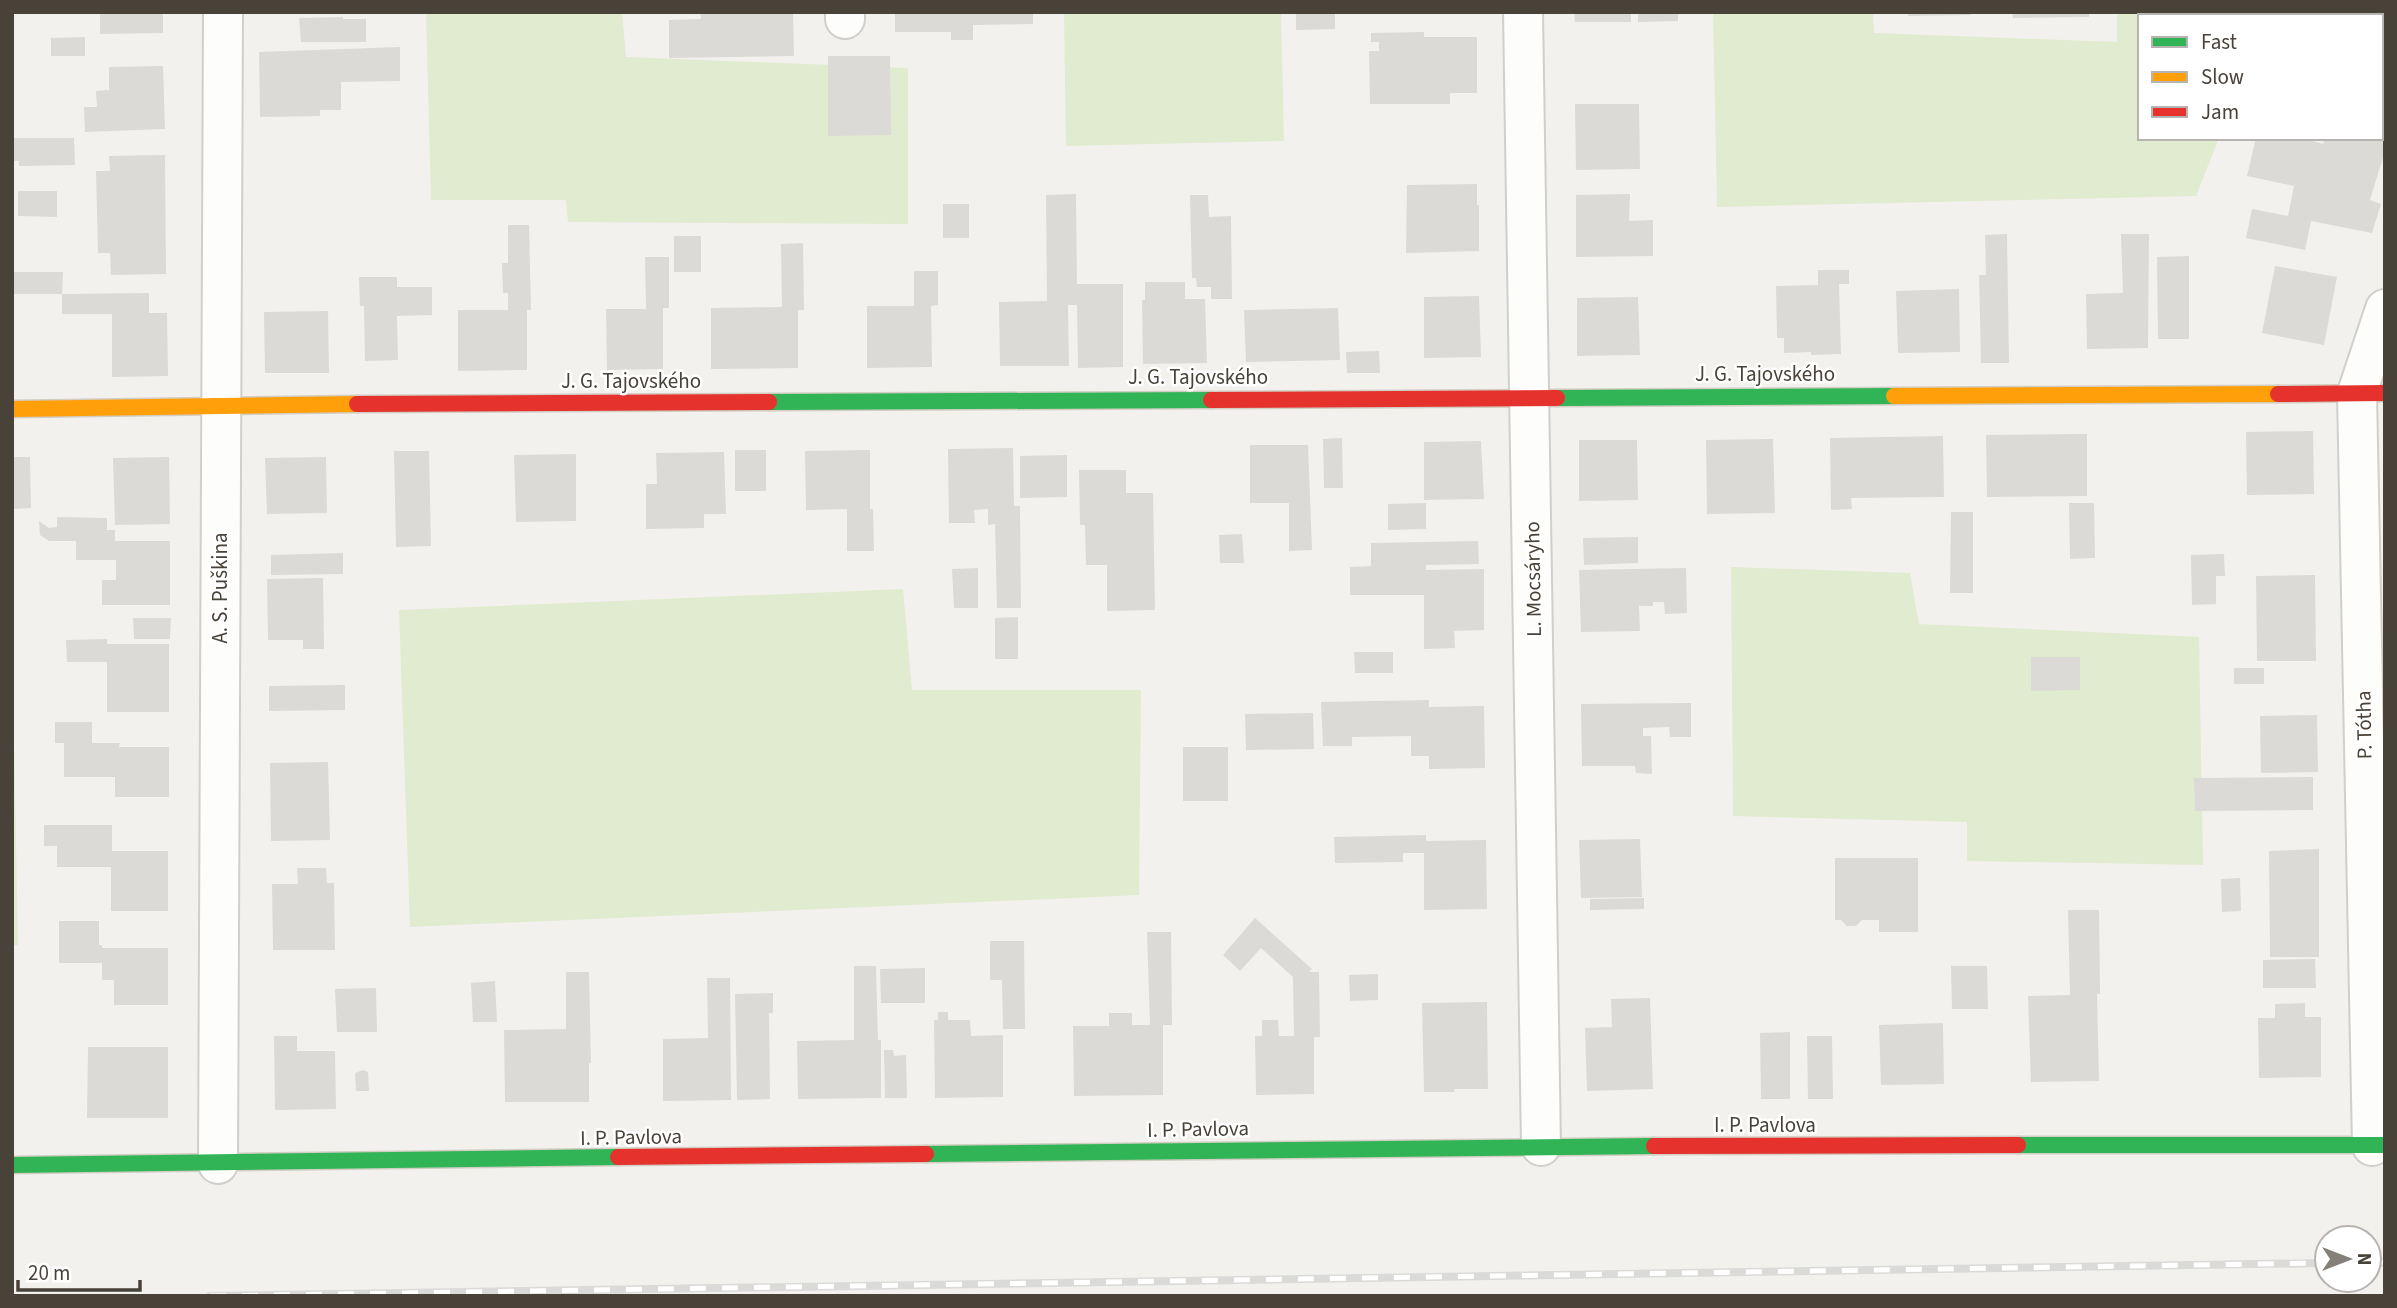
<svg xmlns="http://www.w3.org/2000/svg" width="2397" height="1308" viewBox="0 0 2397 1308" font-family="'Source Sans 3',sans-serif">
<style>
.green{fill:#e1ebcf}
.building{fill:#dcdad6}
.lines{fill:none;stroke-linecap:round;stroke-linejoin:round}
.street-casing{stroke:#d1cfcb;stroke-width:42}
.fast-casing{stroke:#d2cec4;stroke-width:19}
.slow-casing{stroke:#d2cec4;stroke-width:19}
.jam-casing{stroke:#d2cec4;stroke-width:19}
.street{stroke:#fdfdfc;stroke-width:38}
.fast{stroke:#30b455;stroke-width:16}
.slow{stroke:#ff9f0a;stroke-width:16}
.jam{stroke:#e5322d;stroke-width:16}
.rail-casing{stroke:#dadad9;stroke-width:8}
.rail{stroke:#fff;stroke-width:5;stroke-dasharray:16;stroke-linecap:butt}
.labels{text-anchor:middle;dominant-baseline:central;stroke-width:5;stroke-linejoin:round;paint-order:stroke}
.street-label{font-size:21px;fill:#494239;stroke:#fff}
</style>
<rect width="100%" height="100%" fill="#f3f1ed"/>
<path class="green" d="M426 12H622L626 57 908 68V224L568 222 566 200H431Z
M1064 12H1281L1284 141 1066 146Z
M1713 12H1873L1874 33 2117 42V12H2271L2269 16H2140V138H2219L2196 196 1717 207Z
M1731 567 1910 573 1919 624 2199 637 2203 865 1967 861V822L1733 816Z
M903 589 912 690H1141L1139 895 410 927 399 610Z
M12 628 18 945H12Z"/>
<path class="building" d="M100 12H163V33L100 34Z
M700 12H793L794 56 669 58V20L701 19Z
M895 12H1033V24L973 25V40H951V32H895Z
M1296 12H1335V29L1296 30Z
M1574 12H1631V22H1575Z
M1638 12H1678V21L1638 22Z
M1908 12H1971V15L1908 16Z
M2012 12H2089V17L2013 18Z
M2352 12H2385V29L2381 28V16H2351Z
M343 17V19H366V42H301L299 18Z
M1424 32V37H1477V93H1450V104H1370L1369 51H1379V42H1371V33Z
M85 37V56H51V38Z
M400 47V81L341 82V110H320V116L260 117 259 52Z
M828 56H890L891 135 828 136Z
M163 66 165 129 85 132 84 107H97L96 91 109 90V67Z
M1575 104H1639L1640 169 1576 170Z
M2381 110 2385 111V151L2370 200 2381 204 2372 233 2311 221 2305 250 2246 238 2252 209 2288 216 2294 186 2247 176 2256 138H2302L2323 144 2325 138H2381Z
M12 138H74L75 165 19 166V161H12Z
M165 155 166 274 111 275 110 253H98L96 171H110L109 156Z
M1477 184V205H1479V251L1406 253 1407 185Z
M18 191H57V217L18 216Z
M1076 194 1077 284H1123V367L1078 368 1077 305H1068L1069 366H1000L999 302 1047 301 1046 195Z
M1630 194 1629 221 1653 220V256L1576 257V195Z
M1190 195H1208L1209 217 1231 216 1232 299H1211V287H1197L1196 278H1192Z
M943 204H969V238H943Z
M508 225H529L531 310H527V370L458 371V310H508V293H503L502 263H508Z
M2007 234 2009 363H1981L1979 275H1986L1985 235Z
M2121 234H2149L2148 348 2087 349 2086 294 2123 293Z
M674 236H701V272H674Z
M803 243 804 310H798V368L711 369V308L782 307 781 244Z
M2189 256V339H2158L2157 257Z
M645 257H669V308H663V369L607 370 606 309H646Z
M2275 266 2337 277 2324 345 2262 333Z
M1818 270H1849V284H1839L1841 354 1811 355V352L1784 353V338H1777L1776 286 1818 285Z
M914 271H938V305L931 306 932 367 867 368V306H914Z
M12 272H63L62 294H12Z
M359 277H397V287H432V315L397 316 398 360 365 361 364 306H360Z
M1145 282H1185V299H1205L1207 363 1143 364 1142 300H1145Z
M1959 289 1960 352 1898 353 1896 291Z
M149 293V313H167L168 376 112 377V314H62V294Z
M1479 296 1481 357 1424 358V297Z
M1638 297 1640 355 1577 356V298Z
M1338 308 1340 360 1246 362 1244 310Z
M328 311 329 373H265L264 312Z
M1379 351 1380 373H1347L1346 352Z
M2313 431 2314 494 2247 495 2246 432Z
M2087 434V496L1987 497 1986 435Z
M1943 436 1944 497 1851 498 1852 509 1831 510 1830 438Z
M1342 438 1343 488H1324L1323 439Z
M1773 439 1775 513 1707 514 1706 440Z
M1579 440H1637L1638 500 1579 501Z
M1481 441 1484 499 1424 500V442Z
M1250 445H1308L1312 550 1289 551V503H1250Z
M1013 448 1014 506H1020L1021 608H997L995 524 988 525V509L974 510 975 523H949L948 449Z
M735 450H766V491H735Z
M870 450V509H873L874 551H847V509L806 510 805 451Z
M394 451H429L431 546 396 547Z
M724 452 726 514H704V528L646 529V484H657L656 453Z
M576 454V521L516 522 514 455Z
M1067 455V497L1020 498V456Z
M12 457H30L31 508 12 509Z
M169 457 170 524 115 525 113 458Z
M326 457 327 513 267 514 265 458Z
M1079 470H1126V493H1153L1155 610 1107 611V565H1086L1085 525H1080Z
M1426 503V529L1388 530V504Z
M2069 503H2094L2095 558 2070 559Z
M1951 512H1973V593H1950Z
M57 517 107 518V530H115V541H170V605H102V580H116V560H76V541H49L40 535 39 521 49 528 57 527Z
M1242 534 1244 563H1220L1219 535Z
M1638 537V563L1584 565 1583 538Z
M1478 541 1479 564 1426 565V570L1484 569V630L1454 631 1455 648 1424 649V595H1350V567L1371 566V543Z
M343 553V574L271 575V555Z
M2224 554 2225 576H2216V604L2192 605 2191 555Z
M978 568V608H954L952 569Z
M1686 568 1687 613 1665 614 1664 602H1653V606H1639L1640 631 1581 632 1579 570Z
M2315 575 2316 661H2257L2256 576Z
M323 578 324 649H303V640H268L267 579Z
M1018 617V659H995V618Z
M133 618H171L170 639H134Z
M107 639V644H169V712H107V662H67L66 640Z
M1354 652H1393V673H1355Z
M2031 657H2080V690L2031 691Z
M2234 668H2264V684H2234Z
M345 685V710L269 711V686Z
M1429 700V707L1484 706 1485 768 1429 769V756H1411V736L1352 737V746H1323L1321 702Z
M1691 703V737H1670L1669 727 1643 728V736H1651L1652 774 1636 773 1635 766H1582L1581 704Z
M1313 713 1314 749 1246 750 1245 714Z
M2317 715 2318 772 2261 773 2260 716Z
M55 722H92V743H120L119 747H169V797H115V777H64V743H55Z
M1183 747H1228V801H1183Z
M328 762 330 840 271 841 270 763Z
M2313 777V810L2195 811 2194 778Z
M44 825H112V851H168V911H111V867H57V846H44Z
M1426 835V841L1486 840 1487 909 1424 910V853H1403V862L1335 863 1334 837Z
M1640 839 1642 897 1581 898 1579 840Z
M2319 849V957H2270L2269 851Z
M1835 858H1918V932H1879V920H1862L1856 926H1847L1841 920H1835Z
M297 868H326L327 883H334L335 950H273L272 884H298Z
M2240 878 2241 911 2222 912 2221 879Z
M1644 898V909L1590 910V899Z
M2068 910H2099L2100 994H2097L2099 1081 2031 1082 2028 996 2070 995Z
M1255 918 1312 969 1309 972H1319L1320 1037H1314V1094L1256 1095 1255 1036H1262V1020H1278L1279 1036H1294L1293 977 1261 948 1240 971 1223 955Z
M59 921H99V945H102V948H168V1005H114V980H102V963H59Z
M1147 932H1171L1172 1025H1163V1095L1074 1096 1073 1026H1109V1013H1132V1025H1150Z
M990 941H1024L1025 1029H1003L1002 980H990Z
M2315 959 2316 988H2263V960Z
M854 966H876L878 1040H881V1098L798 1099 797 1041 854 1040Z
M1951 966H1987L1988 1009H1952Z
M925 968V1003H881L880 969Z
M566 972H589L591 1063H589V1102H505L504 1030 566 1029Z
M1378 974V1000L1350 1001 1349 975Z
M707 978H730L731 1100 663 1101V1039L708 1038Z
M495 981 497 1022H473L471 983Z
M376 988 377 1032H337L335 989Z
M773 993V1013H769L770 1099 737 1100 735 994Z
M1650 998 1653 1089 1587 1091 1585 1028 1612 1027 1611 999Z
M1487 1002 1488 1089H1454V1092H1424L1422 1003Z
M2305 1003V1017H2321V1077L2259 1078 2258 1018H2275V1004Z
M938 1012H948V1020H970L971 1036 1003 1035V1097L935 1098 934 1020H938Z
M1943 1023 1944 1084 1881 1085 1879 1025Z
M1790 1032V1099H1761L1760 1033Z
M274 1036H297V1051H335L336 1109 275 1110Z
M1807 1036H1832L1833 1099H1808Z
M88 1047H168V1118H87Z
M884 1050H893L894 1056 906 1055 907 1098H885Z
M363 1070 368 1072 369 1091H356L355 1073Z"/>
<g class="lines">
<g class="street-casing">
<path id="street" d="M845 12V19
M1523 12 1541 1146
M2372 1146 2357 393 2385 309
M218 1164 223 12"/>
</g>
<g class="fast-casing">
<path id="fast" d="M1557 398 1894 396
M769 402 1211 400
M2018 1145H2385
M926 1154 1654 1146
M12 1165 618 1157"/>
</g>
<g class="slow-casing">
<path id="slow" d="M1894 396 2278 394
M12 409 357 404"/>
</g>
<g class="jam-casing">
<path id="jam" d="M2278 394 2385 393
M1211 400 1557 398
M357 404 769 402
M1654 1146 2018 1145
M618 1157 926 1154"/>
</g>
<use href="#street" class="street"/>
<use href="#fast" class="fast"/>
<use href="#slow" class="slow"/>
<use href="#jam" class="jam"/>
<g class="rail-casing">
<path id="rail" d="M2369 1263 2385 1262
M210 1296 2327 1263"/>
</g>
<use href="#rail" class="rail"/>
</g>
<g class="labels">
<g class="street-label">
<text x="1765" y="374">J. G. Tajovského</text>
<text x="1198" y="377">J. G. Tajovského</text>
<text x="631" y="381">J. G. Tajovského</text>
<text transform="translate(1533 579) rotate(-91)">L. Mocsáryho</text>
<text transform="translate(220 588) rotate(-90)">A. S. Puškina</text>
<text transform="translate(2364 725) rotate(-91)">P. Tótha</text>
<text x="1765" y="1125">I. P. Pavlova</text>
<text transform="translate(1198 1129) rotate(-1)">I. P. Pavlova</text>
<text transform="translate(631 1137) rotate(-1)">I. P. Pavlova</text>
</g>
</g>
<rect width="2397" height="1308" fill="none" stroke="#494239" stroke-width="28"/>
<rect x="2138" y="14" width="245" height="126" fill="#ffffff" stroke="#b6b3b0" stroke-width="2"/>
<rect x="2152" y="37" width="35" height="10" fill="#30b455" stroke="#b6b3b0" stroke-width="2"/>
<text x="2201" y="49" font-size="21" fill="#494239">Fast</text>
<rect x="2152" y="72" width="35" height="10" fill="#ff9f0a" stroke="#b6b3b0" stroke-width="2"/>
<text x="2201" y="84" font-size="21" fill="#494239">Slow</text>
<rect x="2152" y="107" width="35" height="10" fill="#e5322d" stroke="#b6b3b0" stroke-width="2"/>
<text x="2201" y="119" font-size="21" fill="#494239">Jam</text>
<g transform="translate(2348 1259) rotate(90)"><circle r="33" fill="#ffffff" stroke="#b6b3b0" stroke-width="2"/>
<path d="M0-5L12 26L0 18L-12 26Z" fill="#847f78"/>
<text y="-10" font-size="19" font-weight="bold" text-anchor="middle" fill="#494239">N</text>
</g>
<path d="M18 1280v10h122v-10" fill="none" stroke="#494239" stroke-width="3.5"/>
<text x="28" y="1280" font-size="21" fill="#494239" stroke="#ffffff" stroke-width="5" paint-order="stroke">20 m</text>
</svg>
